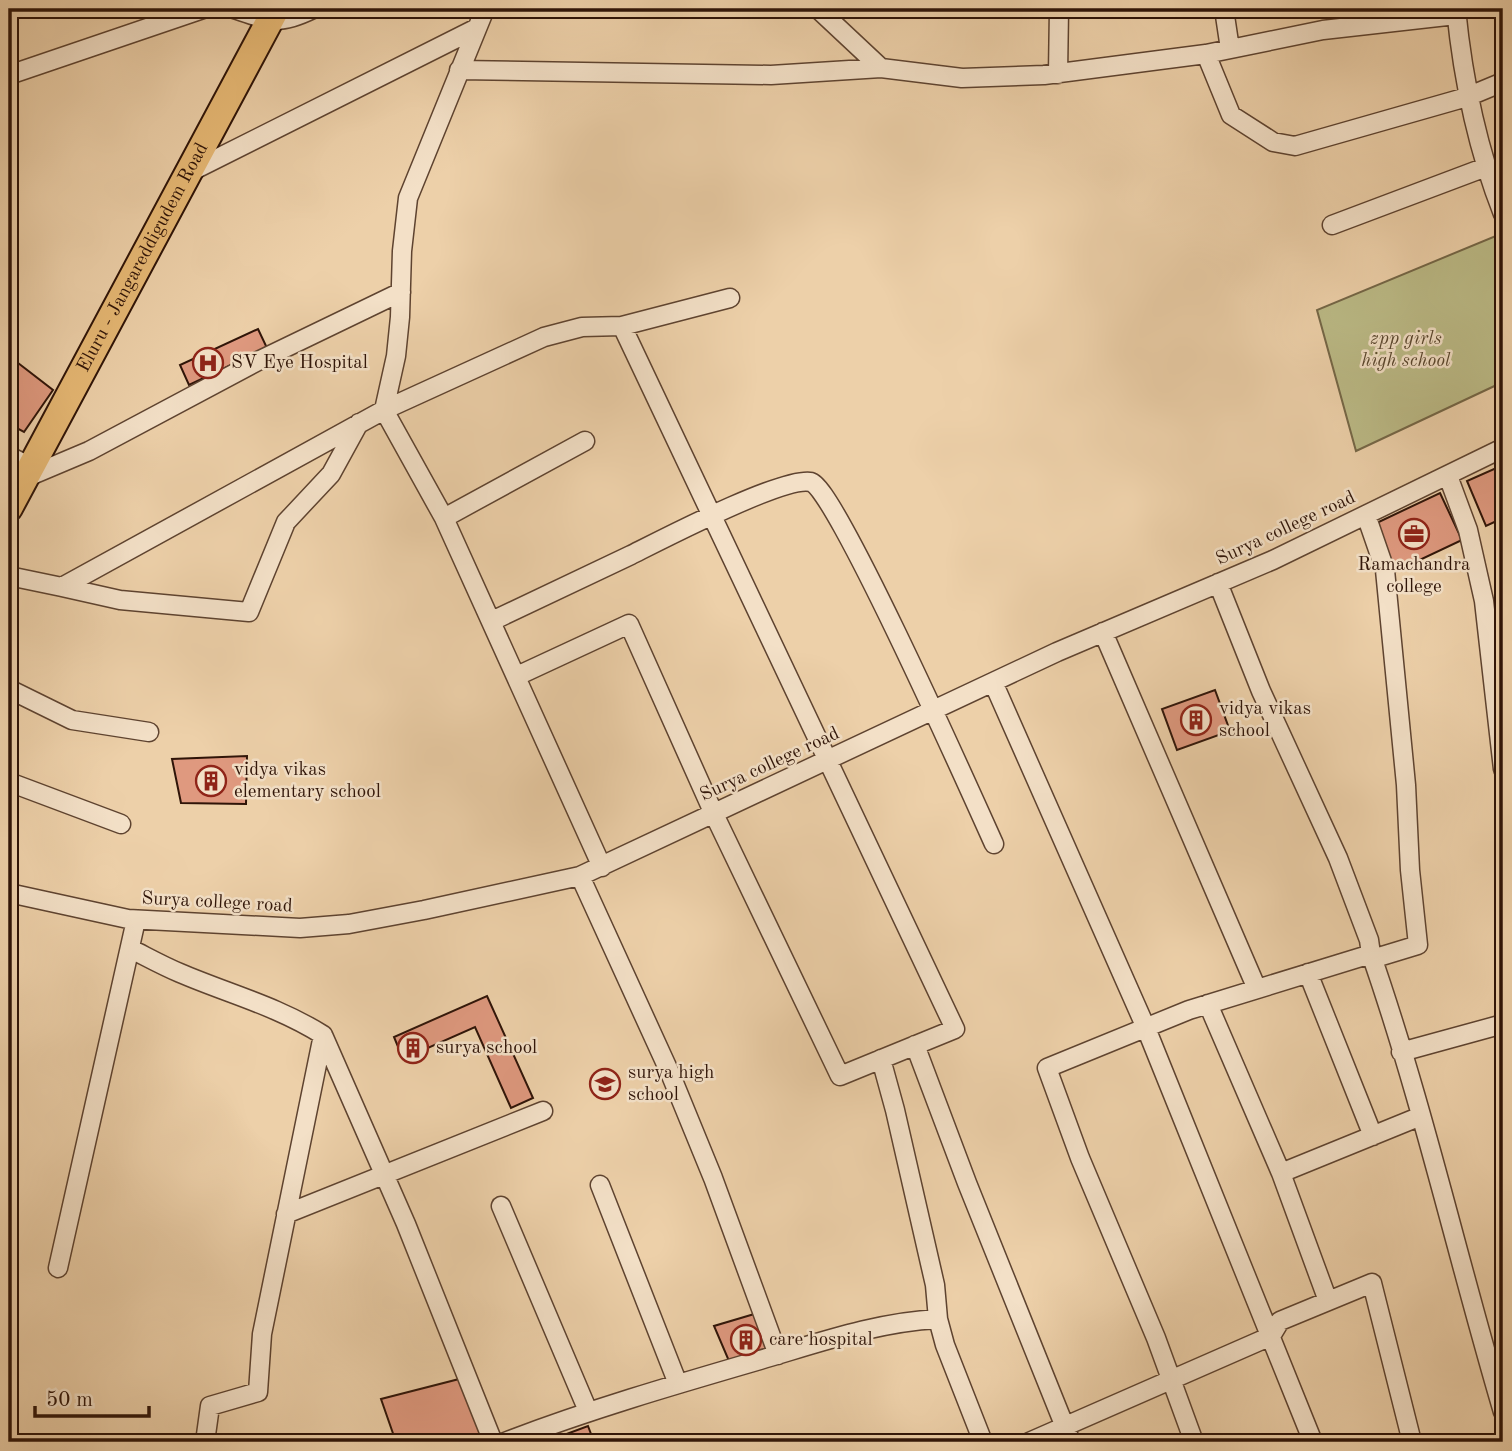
<svg xmlns="http://www.w3.org/2000/svg" width="1512" height="1451" viewBox="0 0 1512 1451" font-family="'Old Standard TT',serif">
<style>
.green{fill:#bbba86;stroke:#756747;stroke-width:2}
.building{fill:#df997f;stroke:#2f1408;stroke-width:2}
.lines{fill:none;stroke-linecap:round;stroke-linejoin:round}
.street-casing{stroke:#5e4330;stroke-width:21}
.primary-casing{stroke:#2f1408;stroke-width:30}
.street{stroke:#f3e0c7;stroke-width:18}
.primary{stroke:#e6b874;stroke-width:26}
.labels{text-anchor:middle;dominant-baseline:central;stroke-width:5;stroke-linejoin:round;paint-order:stroke}
.street-label{font-size:19px;fill:#2f1408;stroke:#f3e0c7}
.park-label{font-size:19px;font-style:italic;fill:#59462e;stroke:#f3e0c7}
.poi-label{font-size:19px;fill:#2f1408;stroke:#f3e0c7;text-anchor:start}
</style>
<rect width="100%" height="100%" fill="#edd0a9"/>
<filter id="stains"><feTurbulence type="fractalNoise" baseFrequency=".00286" numOctaves="4"/><feColorMatrix values="0 0 0 0 .2 0 0 0 0 .09 0 0 0 0 .02 0 0 0 .5 -.17"/></filter>
<radialGradient id="worn" r=".72"><stop offset=".6" stop-color="#630" stop-opacity="0"/><stop offset="1" stop-color="#630" stop-opacity=".3"/></radialGradient>
<path class="green" d="M1503 233V382L1356 451 1317 310Z"/>
<path class="building" d="M258 329 267 348 189 385 180 365Z
M9 356 53 390 24 432 9 424Z
M1503 465V518L1486 526 1467 481Z
M1440 493 1462 540 1388 575 1366 528Z
M1215 690 1230 731 1177 750 1162 709Z
M247 756 246 804 181 803 172 759Z
M487 996 533 1098 511 1108 475 1027 403 1059 394 1037Z
M761 1312 778 1355 732 1368 714 1326Z
M467 1377 493 1442H396L381 1399Z
M588 1426 594 1442H545Z"/>
<g class="lines">
<g class="street-casing">
<path id="street" d="M234 9C270 21 278 26 313 9
M818 9 881 68
M1224 9 1230 49
M1456 9C1463 80 1477 148 1503 214
M1206 54 1231 115 1273 142 1295 146 1467 97 1503 82
M459 70 771 75 881 68 962 78 1044 75 1206 54 1323 30 1456 15
M1058 74 1059 9
M9 75 203 9
M188 173 477 28
M1332 225 1486 167
M9 456 31 467
M1448 476 1468 530 1484 601 1503 769
M25 478 89 451 258 361 401 292
M1366 515 1385 570 1406 785 1410 870 1418 945 1372 959
M444 518 585 441
M9 576 62 587 384 410 396 356 400 317 402 251 408 198 485 9
M1218 583 1261 691 1338 858 1369 940 1371 954
M62 587 120 600 249 612 286 522 331 474 359 423
M492 621C538 599 584 577 631 555 661 540 784 476 811 482 835 487 975 802 994 844
M1103 632 1257 989
M517 676 629 624 714 814 840 1076 955 1029 622 326
M993 682 1146 1028 1313 1442
M9 689 72 720 149 732
M9 782 121 824
M602 867 444 518 384 410 544 337 582 327 622 326 730 298
M580 876 670 1073 713 1178 778 1355
M9 893 128 919 300 928 349 924 424 910 580 876 1057 652 1273 560 1503 448
M131 949C147 957 163 966 180 973 229 994 277 1006 323 1035L406 1224 493 1442
M1308 973 1373 1136
M1208 1004 1281 1173 1328 1301
M915 1045 967 1183 1071 1442
M1401 1052 1503 1024
M881 1059 895 1110 935 1285 938 1319
M1281 1173 1421 1116
M600 1185 678 1384
M501 1206 588 1411
M286 1214 543 1111
M58 1268 136 920
M205 1442 210 1406 258 1392 262 1334 323 1035
M505 1442C588 1410 674 1385 760 1360 818 1343 877 1322 938 1319L945 1345 983 1442
M1029 1442 1271 1336 1280 1321 1372 1283 1412 1442
M1194 1442 1156 1338 1080 1158 1047 1068 1189 1010 1371 954C1423 1104 1458 1260 1503 1412"/>
</g>
<g class="primary-casing">
<g id="primary">
<path id="s1" d="M9 508 276 9"/>
</g>
</g>
<use href="#street" class="street"/>
<use href="#primary" class="primary"/>
</g>
<defs>
<g id="hospital-ring" transform="scale(1.575)"><circle r="9.5" fill="#f3e0c7" stroke="#8f2418" stroke-width="1.5"/><path d="M-5-5h3v3.5h4V-5h3V5h-3V1.5h-4V5h-3Z" fill="#8f2418"/></g>
<g id="office-ring" transform="scale(1.575)"><circle r="9.5" fill="#f3e0c7" stroke="#8f2418" stroke-width="1.5"/><path d="M-6-3h4V-5.5h4V-3h4V5H-6ZM-1-4.5V-3h2v-1.5ZM-6 0V1H6V0Z" fill="#8f2418"/></g>
<g id="building-ring" transform="scale(1.575)"><circle r="9.5" fill="#f3e0c7" stroke="#8f2418" stroke-width="1.5"/><path d="M-4-6H4V6H1V3H-1V6H-4ZM-2.5-4.3h1.7v1.8h-1.7ZM.8-4.3h1.7v1.8H.8ZM-2.5-1h1.7V.8h-1.7ZM.8-1h1.7V.8H.8Z" fill="#8f2418"/></g>
<g id="school-ring" transform="scale(1.575)"><circle r="9.5" fill="#f3e0c7" stroke="#8f2418" stroke-width="1.5"/><path d="M0-5L7-2L0 1L-7-2ZM-4 1L0 2.5L4 1V4Q0 6-4 4Z" fill="#8f2418"/></g>
</defs>
<g fill-rule="evenodd">
<use href="#hospital-ring" x="208" y="363"/>
<use href="#office-ring" x="1414" y="534"/>
<use href="#building-ring" x="1196" y="720"/>
<use href="#building-ring" x="211" y="781"/>
<use href="#building-ring" x="413" y="1048"/>
<use href="#school-ring" x="605" y="1084"/>
<use href="#building-ring" x="746" y="1340"/>
</g>
<g class="labels">
<g class="street-label">
<text stroke="none"><textPath href="#s1" startOffset="284">Eluru - Jangareddigudem Road</textPath></text>
<text transform="translate(1286 529) rotate(-25)">Surya college road</text>
<text transform="translate(770 765) rotate(-25)">Surya college road</text>
<text transform="translate(217 903) rotate(3)">Surya college road</text>
</g>
<g class="park-label">
<text x="1406" y="339">zpp girls<tspan x="1406" dy="22">high school</tspan></text>
</g>
<g class="poi-label">
<text x="231" y="363">SV Eye Hospital</text>
<text x="1414" y="565" text-anchor="middle">Ramachandra<tspan x="1414" dy="22">college</tspan></text>
<text x="1219" y="709">vidya vikas<tspan x="1219" dy="22">school</tspan></text>
<text x="234" y="770">vidya vikas<tspan x="234" dy="22">elementary school</tspan></text>
<text x="436" y="1048">surya school</text>
<text x="628" y="1073">surya high<tspan x="628" dy="22">school</tspan></text>
<text x="769" y="1340">care hospital</text>
</g>
</g>
<rect width="1512" height="1451" fill="none" stroke="#edd0a9" stroke-width="35"/>
<rect x="10" y="10" width="1491" height="1430" fill="none" stroke="#2f1408" stroke-width="3.5"/>
<rect x="18" y="18" width="1477" height="1416" fill="none" stroke="#2f1408" stroke-width="2"/>
<path d="M35 1406v10h114v-10" fill="none" stroke="#2f1408" stroke-width="3.5"/>
<text x="46" y="1406" font-size="21" fill="#2f1408" stroke="#f3e0c7" stroke-width="5" paint-order="stroke">50 m</text>
<rect width="100%" height="100%" filter="url(#stains)"/>
<rect width="100%" height="100%" fill="url(#worn)"/>
</svg>
